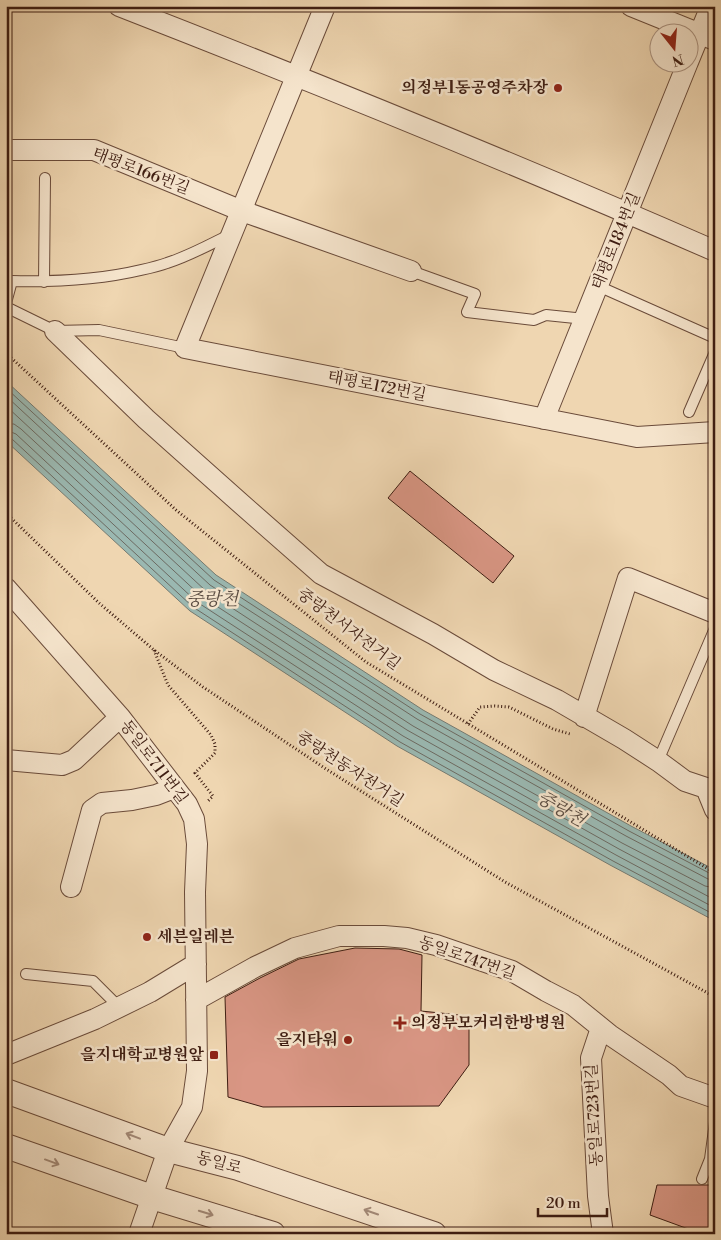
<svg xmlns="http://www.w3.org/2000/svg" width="721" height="1240" viewBox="0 0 721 1240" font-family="'Libre Bodoni','Noto Serif KR',serif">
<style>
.water{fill:#9ab8b1;stroke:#757a71}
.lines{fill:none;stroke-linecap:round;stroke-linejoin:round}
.shore{stroke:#6c6a62;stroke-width:1}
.building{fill:#d99684;stroke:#3e1d12}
.service-casing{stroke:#6a4b3a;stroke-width:12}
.minor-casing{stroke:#6a4b3a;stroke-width:22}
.tertiary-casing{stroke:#6a4b3a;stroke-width:26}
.path{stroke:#3e1d12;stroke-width:3;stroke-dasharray:1 2.5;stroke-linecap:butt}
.service{stroke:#f5e4cc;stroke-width:10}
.minor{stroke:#f5e4cc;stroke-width:20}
.tertiary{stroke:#f5e4cc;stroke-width:24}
.oneway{stroke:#a38a78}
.poi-dot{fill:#8f2418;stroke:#f5e4cc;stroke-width:2}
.labels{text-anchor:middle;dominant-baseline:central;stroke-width:5;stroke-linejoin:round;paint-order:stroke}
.poi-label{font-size:16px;font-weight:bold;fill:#3e1d12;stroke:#f5e4cc;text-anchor:end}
.street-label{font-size:16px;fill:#3e1d12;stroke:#f5e4cc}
.water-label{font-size:18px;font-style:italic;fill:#5a4c42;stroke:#f5e4cc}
</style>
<rect width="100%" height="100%" fill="#efd6b1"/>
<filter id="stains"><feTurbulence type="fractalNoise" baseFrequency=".004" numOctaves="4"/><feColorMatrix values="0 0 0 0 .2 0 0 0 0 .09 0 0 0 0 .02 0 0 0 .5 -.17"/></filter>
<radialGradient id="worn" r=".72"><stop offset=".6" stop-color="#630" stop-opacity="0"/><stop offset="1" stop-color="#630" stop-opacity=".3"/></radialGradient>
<path class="water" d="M6 381 216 575 423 710 631 826 715 870V921L610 865 397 746 190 611 6 441Z"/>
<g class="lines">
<path class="shore" d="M6 388 214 580 420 714 629 831 711 874H715
M6 396 210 585 417 719 626 836 708 879 715 881
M6 406 206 591 413 726 622 843 705 886 715 888
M6 424H14L21 429 201 596 407 730 619 849 715 900
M6 431 11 432 16 434 197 602 403 736 616 855 715 908
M6 437 12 439 193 607 400 742 613 861 715 915"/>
</g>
<path class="building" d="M410 471 514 556 493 583 388 498Z
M355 948 399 949 422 955 421 1011 469 1016V1065L439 1106 263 1107 228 1097 225 997 260 978 299 959Z
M657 1185H715V1234H702L650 1215Z"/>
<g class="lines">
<g class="service-casing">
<path id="service" d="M411 271 475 294 467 312 534 320 546 315 585 319
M44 282 45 178
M598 286 715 338
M6 303 12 281C56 282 99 280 141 270 150 268 159 266 167 263 189 256 209 245 229 235
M6 307 55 331 99 330 185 348
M689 412 715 352
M658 761 715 628
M26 974 93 981 119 1007
M702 1179 710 1159 715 1122"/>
</g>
<g class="minor-casing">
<path id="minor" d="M119 6C319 84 518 165 715 251
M325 6 185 348 637 437 715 432
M631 6 715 40
M688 62 711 6
M6 150H94L242 211 411 271
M55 331 146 419 238 501 321 574 433 634 494 670 557 700 624 739 658 761 685 781 715 791
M544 419 688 62
M6 588 120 717 187 804 194 819 197 844 195 892 197 1071 192 1107 168 1150 139 1234
M584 717 628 578 715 613
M6 760 62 765 74 760 120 717
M706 788 715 810
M71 887 92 810 102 803 132 800 156 795 174 788
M196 1000 255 967 295 948 339 936H384L407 938 436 945 512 971 546 991 573 1005 610 1035 669 1075 681 1086 715 1098
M601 1028 591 1058 598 1196 603 1234
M6 1055 95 1019 150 992 196 964"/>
</g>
<g class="tertiary-casing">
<path id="tertiary" d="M6 1091 168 1150 238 1168 434 1234
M6 1146 152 1197 273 1234"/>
</g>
<path class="path" d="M6 353 176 510 366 662 715 873
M6 513 99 603 154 650 203 687 326 769 505 882 715 997
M154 650 168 685 211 735 215 744V753L195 773 213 796 208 801
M468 724 480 707 495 706 509 707 553 729 570 734
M94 1234V1232"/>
<use href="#service" class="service"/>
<use href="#minor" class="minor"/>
<use href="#tertiary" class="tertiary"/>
</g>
<defs><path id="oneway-shaft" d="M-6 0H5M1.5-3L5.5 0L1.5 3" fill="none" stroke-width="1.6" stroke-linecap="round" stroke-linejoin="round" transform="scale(1.25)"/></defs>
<g class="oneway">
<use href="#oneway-shaft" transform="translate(133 1136) rotate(-159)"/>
<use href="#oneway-shaft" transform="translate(52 1162) rotate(20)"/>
<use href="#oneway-shaft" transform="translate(371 1212) rotate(-161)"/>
<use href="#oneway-shaft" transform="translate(206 1213) rotate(17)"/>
</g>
<g class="poi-dot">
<circle cx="558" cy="88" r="5"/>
<circle cx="147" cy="937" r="5"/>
<path d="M397.5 1015.5h5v5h5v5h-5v5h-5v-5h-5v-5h5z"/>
<circle cx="348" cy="1040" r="5"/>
<rect x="209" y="1050" width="10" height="10" rx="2.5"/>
</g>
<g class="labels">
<g class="poi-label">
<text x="548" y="88">의정부1동공영주차장</text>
<text x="157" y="937" text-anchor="start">세븐일레븐</text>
<text x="411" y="1023" text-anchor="start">의정부모커리한방병원</text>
<text x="338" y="1040">을지타워</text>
<text x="204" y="1055">을지대학교병원앞</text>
</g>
<g class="street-label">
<text transform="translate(141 171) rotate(21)">태평로166번길</text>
<text transform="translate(616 241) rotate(-68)">태평로184번길</text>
<text transform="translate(377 386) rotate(11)">태평로172번길</text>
<text transform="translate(349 629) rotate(37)">중랑천서자전거길</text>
<text transform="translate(154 762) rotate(53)">동일로711번길</text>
<text transform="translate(350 769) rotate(33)">중랑천동자전거길</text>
<text transform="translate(467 958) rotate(19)">동일로747번길</text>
<text transform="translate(594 1115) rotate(-93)">동일로723번길</text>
<text transform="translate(219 1163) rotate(15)">동일로</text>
</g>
<g class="water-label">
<text x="212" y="599">중랑천</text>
<text transform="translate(561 809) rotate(30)">중랑천</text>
</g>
</g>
<rect width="721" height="1240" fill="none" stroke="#efd6b1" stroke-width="25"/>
<rect x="8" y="8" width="706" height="1225" fill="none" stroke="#3e1d12" stroke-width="2.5"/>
<rect x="12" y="12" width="696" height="1215" fill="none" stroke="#3e1d12"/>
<g transform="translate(674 48) rotate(163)"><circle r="24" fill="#f5e4cc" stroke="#ac9482"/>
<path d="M0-4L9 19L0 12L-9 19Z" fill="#8f2418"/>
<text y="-8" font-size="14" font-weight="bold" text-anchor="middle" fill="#3e1d12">N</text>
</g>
<path d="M538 1208v8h69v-8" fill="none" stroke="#3e1d12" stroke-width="2.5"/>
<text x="546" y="1208" font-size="15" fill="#3e1d12" stroke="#f5e4cc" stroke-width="4" paint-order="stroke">20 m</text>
<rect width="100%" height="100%" filter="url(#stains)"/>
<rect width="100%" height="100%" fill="url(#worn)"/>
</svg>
